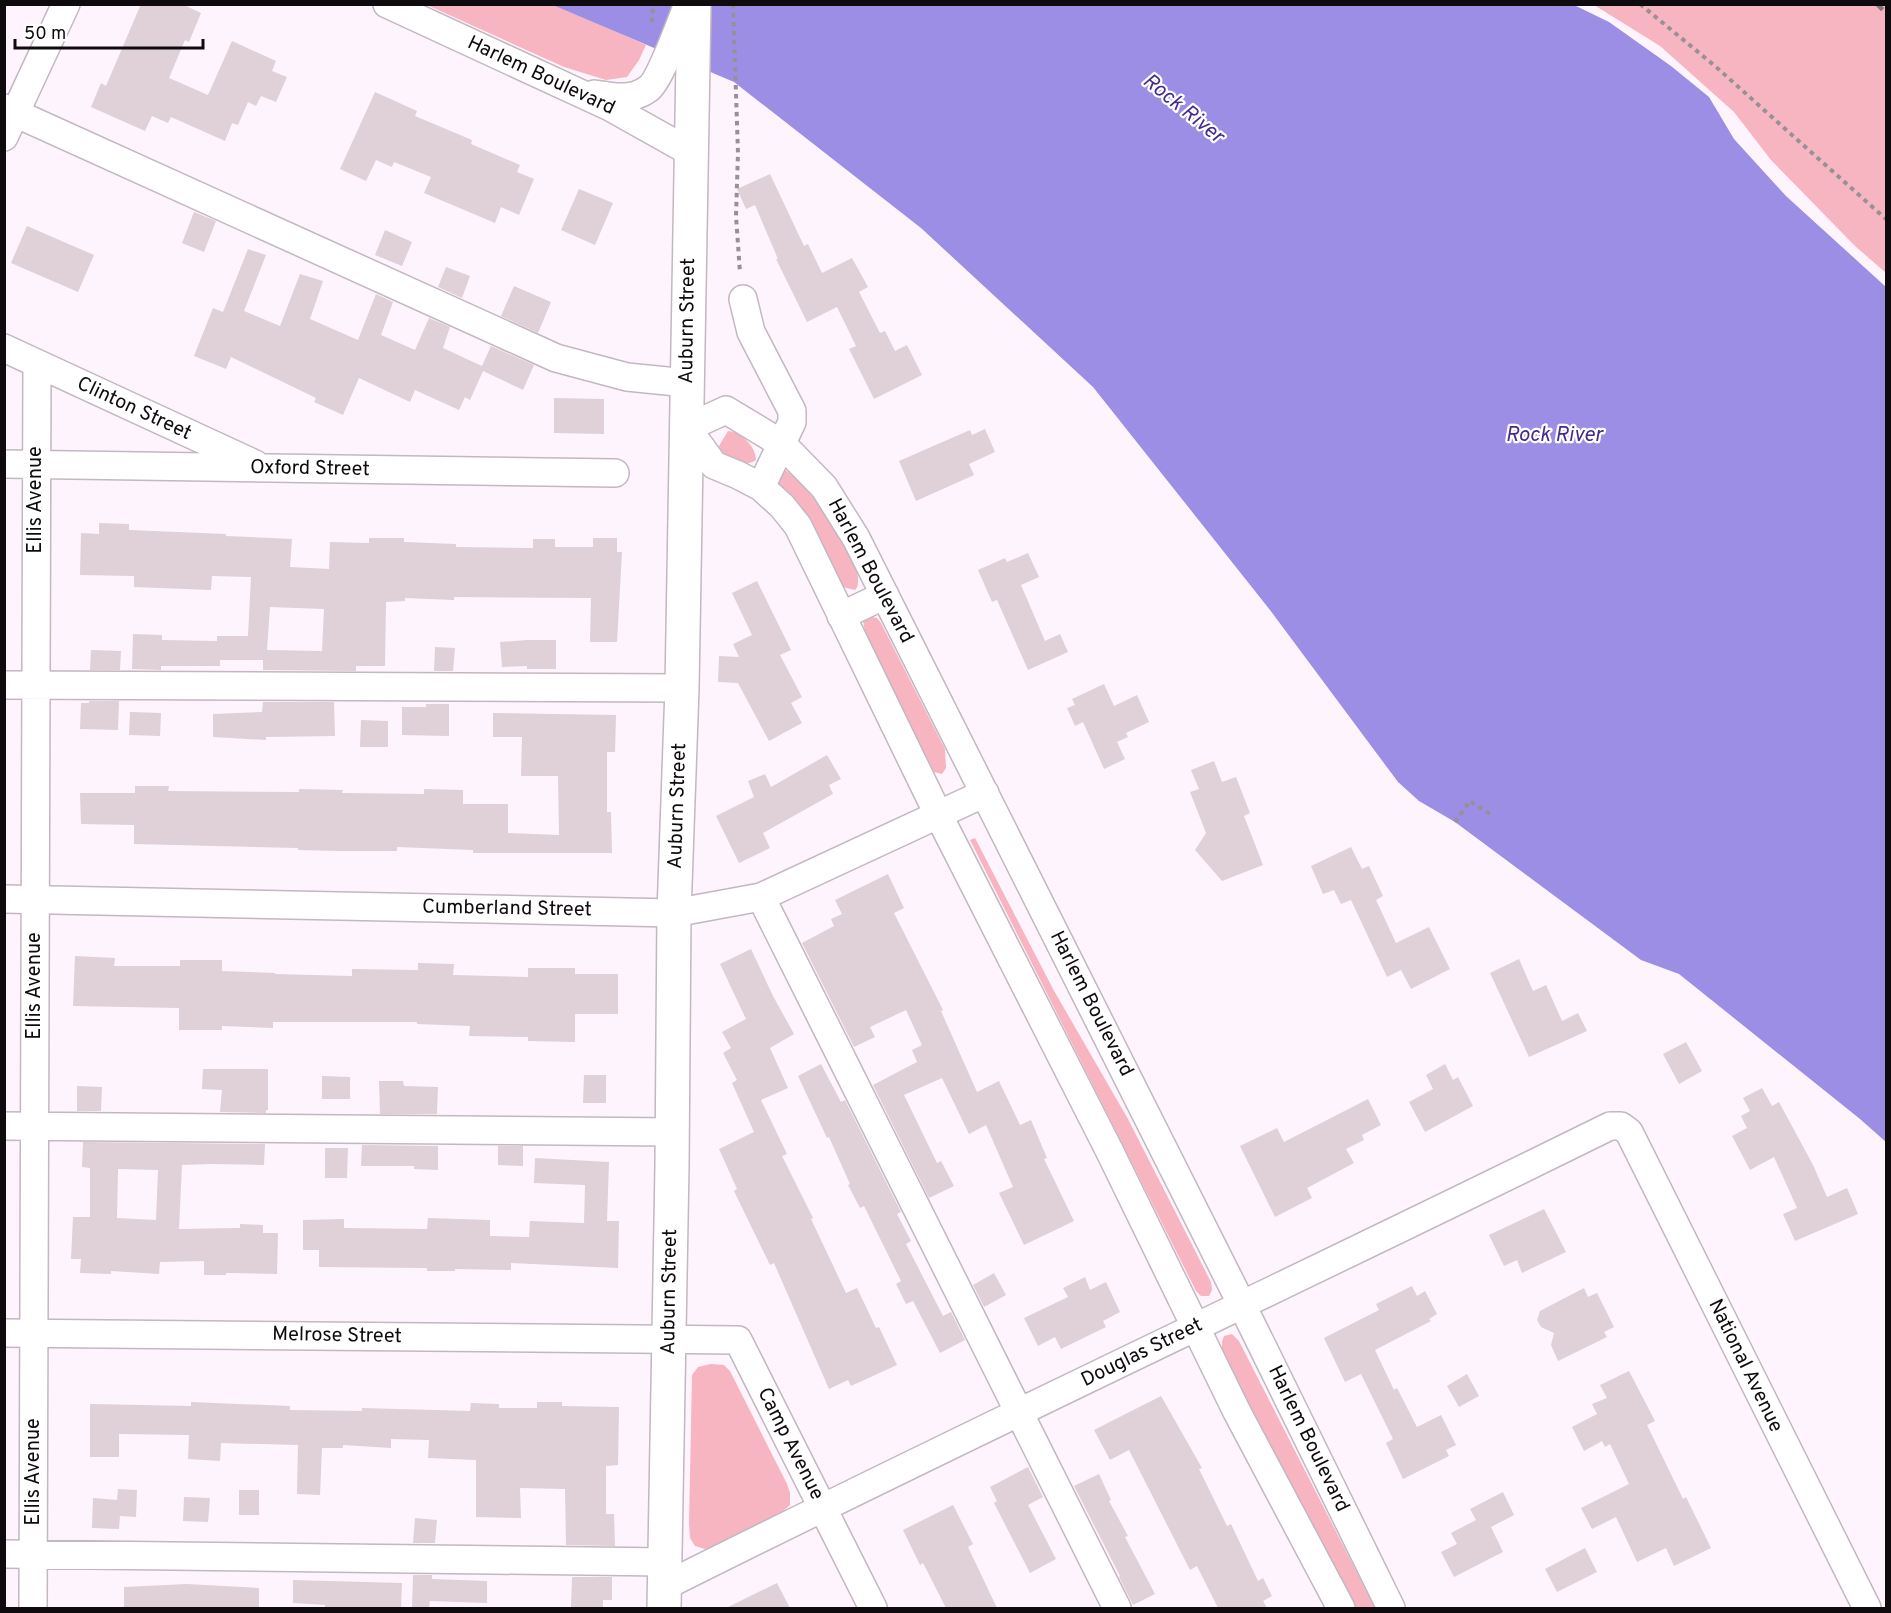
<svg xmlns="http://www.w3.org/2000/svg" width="1891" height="1613" viewBox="0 0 1891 1613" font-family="Overpass,sans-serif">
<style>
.green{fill:#f6b5c1}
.water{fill:#9c8ee5}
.building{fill:#e0d0d7;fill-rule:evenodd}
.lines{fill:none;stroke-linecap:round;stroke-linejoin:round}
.minor-casing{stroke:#c3b7c2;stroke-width:30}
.major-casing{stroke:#c3b7c2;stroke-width:36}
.path{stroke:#989097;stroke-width:4;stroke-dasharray:4.5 4.5;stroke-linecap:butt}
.minor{stroke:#fff;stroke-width:27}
.major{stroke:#fff;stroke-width:33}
.rail{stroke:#80797f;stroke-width:4.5;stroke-dasharray:8 8;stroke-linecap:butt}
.labels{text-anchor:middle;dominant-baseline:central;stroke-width:4.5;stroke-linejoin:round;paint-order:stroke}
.street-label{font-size:20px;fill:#0e0a0e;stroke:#fff}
.water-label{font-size:21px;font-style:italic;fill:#45298d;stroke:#fff}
</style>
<rect width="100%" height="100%" fill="#fef4fd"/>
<path class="green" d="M427 5H556L646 45 639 60 627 77 606 80 564 67Z
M1594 5H1886V273L1855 246 1771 160 1734 112 1660 46Z
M728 431C741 432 756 446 756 460 745 469 721 459 719 446Z
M783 469C805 479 874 571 855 590L843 587 775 481Z
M868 616 877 618 881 623 945 749 946 768 942 774 934 772 865 633 863 620Z
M975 838 1053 989 1128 1119 1211 1282 1212 1290 1209 1296H1201L1196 1291 970 840Z
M1232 1334 1239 1341 1375 1608H1353L1222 1350V1342L1224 1336Z
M711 1364 724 1365 730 1371 787 1484 790 1493V1505L782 1512 719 1546 705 1549 695 1546 690 1538 689 1524 692 1375 698 1367Z"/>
<path class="water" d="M553 5H1574L1609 22 1671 66 1709 97 1734 139 1786 196 1886 287V1142L1860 1119 1679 974 1641 960 1455 822 1419 801 1398 782 1270 610 1093 387 921 228 734 82Z"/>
<path class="building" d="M141 4H182L201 13 189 42 185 40 169 78 208 95 232 41 276 61 272 71 287 77 276 102 261 96 256 106 248 102 238 125 232 123 225 141 171 117 168 123 152 116 145 131 91 107 101 83 106 86Z
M375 92 417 111 415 116 472 140 471 144 520 165 517 172 534 179 519 215 501 207 495 223 424 193 431 177 394 162 392 167 376 160 366 181 340 169Z
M770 174 804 246 808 244 822 273 852 258 868 287 859 292 880 333 885 331 895 351 907 345 922 375 874 399 849 349 856 346 837 307 807 322 776 259H778L755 205 746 209 737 189Z
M579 189 613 203 595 245 561 230Z
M194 212 216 221 204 252 182 243Z
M27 226 94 255 78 292 11 263Z
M385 230 412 242 402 266 375 255Z
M248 249 266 255 244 311 280 326 300 274 323 281 310 319 358 340 376 294 393 302 381 335 415 350 429 318 450 327 443 348 482 366 491 346 534 365 523 390 483 371 470 400 465 397 459 410 415 390 410 402 359 378 343 415 314 402 316 398 231 357 226 369 194 356 213 308 223 312Z
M446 267 470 276 462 298 438 287Z
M514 286 551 302 538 333 501 316Z
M554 398 604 399V434L554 433Z
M985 429 995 452 969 464 974 475 916 501 899 461 970 430 972 435Z
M99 523 129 524V530L226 534V536L292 539 290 567 329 569 330 542 369 543V538H404V542L456 544V547L533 548V539H555V547H593V538H617V552H622L617 642H590L591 598 454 597V600L405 598V601L386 602 385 666H356V671L263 670V660H220V666H161V670L132 669 133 634 162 635V640L217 641V636H248L251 577 212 576 211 590 134 587V576L80 575 81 533 99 534ZM270 607 324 609 322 651 267 650Z
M1028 553 1039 577 1021 585 1045 641 1060 634 1068 652 1028 670 997 600 992 602 978 570 1005 558 1007 562Z
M757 581 791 650 780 655 802 697 791 703 802 723 769 741 738 683 718 682 719 656 739 657 733 644 752 635 732 593Z
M527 640H556V669H527V666L502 667 500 642Z
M435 647 455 648 453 671H434Z
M91 650 121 651 120 670H90Z
M1104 684 1114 706 1137 695 1149 722 1126 733 1128 737 1117 742 1125 759 1104 769 1083 722 1075 726 1067 708 1075 705 1072 699Z
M89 701H119L118 730 80 729 81 703H89Z
M263 702H334L335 736 266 737V740L213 737V714L262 712Z
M426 704H449V736L402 735V707H426Z
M130 712 161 713 160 736 129 735Z
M493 713 616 715 615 752H607V812H611L612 853H473V850L397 847V851H341L298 850V848L134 844V825L81 824 80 793H135V786H169L168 791 299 792V789L343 790 342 793 424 794V789L463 790V804H508V833L559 835 558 776H521L522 737H493Z
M361 720 388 721V747H360Z
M827 755 841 779 829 785 833 794 763 833 770 848 739 863 716 816 754 797 748 781 765 774 771 787Z
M1214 761 1222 782 1236 777 1250 813 1244 816 1263 865 1222 881 1195 850 1206 833 1190 792 1199 789 1191 770Z
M1351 847 1362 869 1369 866 1383 896 1376 900 1396 943 1429 927 1450 969 1411 989 1401 970 1387 977 1351 900 1341 904 1334 890 1323 894 1311 866Z
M888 874 904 908 894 913 943 1010 941 1011 977 1092 999 1081 1020 1125 1031 1120 1047 1158 1044 1159 1074 1221 1024 1245 999 1193 1013 1187 986 1125 969 1134 942 1078 904 1095 937 1163 941 1161 954 1186 929 1198 873 1085 917 1062 912 1050 922 1045 906 1010 870 1027 875 1037 854 1047 802 943 834 926 831 919 842 914 835 900Z
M751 949 773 996 794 1034 770 1048 788 1088 761 1100 787 1154 782 1156 813 1218 811 1219 846 1293 857 1288 876 1328 879 1327 897 1365 851 1386 848 1380 829 1389 774 1263 770 1265 734 1191 737 1189 719 1149 754 1132 732 1083 737 1080 723 1053 731 1048 722 1032 746 1019 720 964Z
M75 956 115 958 114 966H180V960H222V971L275 973V974L352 976V969L418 970V963L454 964 453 975 528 977V968H575V974H618V1014H575V1042L528 1041V1037L469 1036 470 1026 417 1024V1022H273V1028L222 1026V1030H179V1008L73 1006Z
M1519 959 1533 991 1546 985 1562 1021 1578 1013 1587 1031 1529 1057 1490 973Z
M1686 1042 1702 1071 1679 1084 1663 1054Z
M821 1064 841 1102 845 1100 901 1212 897 1214 911 1241 906 1244 943 1316 951 1312 965 1340 940 1353 913 1301 906 1304 896 1284 901 1281 864 1206 860 1208 848 1185 850 1184 829 1137 827 1138 798 1076Z
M1445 1064 1453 1080 1458 1077 1473 1106 1425 1132 1409 1102 1433 1089 1426 1075Z
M203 1069H268V1110H266V1113L220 1112 222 1090 202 1089Z
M584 1075H606V1103H583Z
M322 1076 350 1077V1099H322Z
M379 1081H403L404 1086 438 1087 437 1114H380Z
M77 1086 102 1087 101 1111H77Z
M1762 1088 1772 1106 1779 1102 1813 1165 1827 1197 1847 1188 1858 1214 1795 1241 1783 1214 1797 1208 1774 1157 1750 1170 1732 1136 1747 1128 1741 1116 1750 1111 1743 1098Z
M1368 1099 1381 1125 1362 1135 1364 1140 1346 1149 1354 1163 1307 1188 1312 1198 1275 1217 1240 1146 1277 1128 1284 1142Z
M83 1142 265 1144 264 1165 213 1164 182 1165 179 1229 240 1228V1224L263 1225V1233H278L277 1274 226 1273V1275H204V1261L160 1262 159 1274 111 1271V1274L80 1273 81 1259H71L73 1217H90V1168L82 1167ZM118 1169 158 1170 156 1220 117 1218Z
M362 1145 438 1146V1170L414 1169V1166H361Z
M498 1146H523V1166L498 1165Z
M325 1148H348L347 1178H325Z
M535 1158 609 1162 607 1221H619L618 1268 511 1263V1270L455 1269V1271H427V1268L319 1267V1250H303V1220L344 1219V1228L427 1229 428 1218 490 1220V1236L529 1237 530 1221 584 1223 585 1185 534 1183Z
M1544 1209 1566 1252 1522 1273 1517 1260 1504 1266 1489 1235Z
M994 1273 1006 1295 984 1307 973 1285Z
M1085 1277 1090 1290 1106 1282 1120 1312 1103 1321 1106 1327 1061 1349 1055 1337 1038 1346 1024 1318 1068 1297 1063 1288Z
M1412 1286 1417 1296 1425 1291 1437 1314 1429 1319 1431 1321 1375 1350 1394 1390 1397 1388 1417 1427 1441 1415 1456 1445 1446 1450 1449 1456 1403 1479 1386 1443 1393 1439 1361 1374 1345 1382 1324 1338 1379 1310 1376 1304Z
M1584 1288 1588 1297 1597 1293 1614 1327 1604 1332 1607 1337 1558 1361 1551 1345 1554 1333 1541 1327 1537 1320 1540 1311Z
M1629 1371 1655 1421 1647 1425 1683 1499 1686 1497 1711 1548 1674 1566 1666 1548 1637 1562 1616 1517 1592 1529 1581 1508 1629 1484 1610 1444 1605 1447 1602 1441 1584 1451 1572 1427 1597 1414 1592 1404 1607 1398 1600 1385Z
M1467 1374 1479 1396 1459 1407 1447 1386Z
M1161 1396 1202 1468 1199 1469 1227 1526 1231 1524 1258 1581 1263 1578 1272 1596 1263 1601 1267 1608H1218L1197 1566 1190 1570 1129 1450 1110 1460 1094 1430Z
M191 1402 290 1406V1410L362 1411V1408L470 1411 471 1403 499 1404V1408H537V1402H562V1406L619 1407 618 1465 606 1466V1514H614L615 1546 566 1545 565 1489 520 1488 521 1518 476 1517V1460L428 1458 429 1440 391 1439V1448L343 1445V1448H322L320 1495 297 1494 298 1445 221 1443 220 1461 188 1459 189 1435 119 1434V1457H90V1404L191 1406Z
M1028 1467 1043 1497 1028 1505 1056 1559 1030 1573 994 1503 997 1501 990 1487Z
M1099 1474 1111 1500 1109 1501 1128 1536 1125 1537 1155 1594 1133 1605 1119 1577 1120 1576 1074 1486Z
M118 1489 137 1490 136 1517 120 1516 119 1529 92 1528 93 1498 117 1500Z
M239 1490H259V1515H239Z
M1503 1492 1514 1515 1491 1527 1503 1552 1454 1577 1441 1552 1457 1544 1451 1533 1476 1520 1470 1509Z
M184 1497 210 1498 208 1522 183 1521Z
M953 1505 973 1544 968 1547 997 1608H946L923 1563 920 1565 903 1530Z
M415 1518 437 1520 435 1543H413Z
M1585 1548 1597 1572 1557 1592 1545 1569Z
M413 1575H432V1579L487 1581V1603L430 1601 429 1608H412Z
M572 1577H612V1600H603V1608H571Z
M293 1580 402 1583 401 1608H325V1605L293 1603Z
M777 1583 790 1608H726Z
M187 1584 259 1588V1607L124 1608V1587Z"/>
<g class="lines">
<g class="minor-casing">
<path id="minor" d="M387 4 610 107 692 153
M594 94C612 97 632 101 648 89 660 81 681 21 688 4
M4 108 556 358 627 377 687 383
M4 137 66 4
M743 299 751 332 792 411V422L761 487
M4 348 255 464
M4 464 615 473
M841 616 885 595
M4 685 682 688
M761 897 1117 1608
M4 899 674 913 761 897 985 793
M4 1126 672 1132
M4 1333 738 1340 873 1608
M4 1554 665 1562
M665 1586C978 1429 1296 1281 1610 1126H1621L1629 1132 1867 1608
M33 1608 37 364
M1341 1608 1237 1412 1109 1150 938 814 798 526 782 506 761 487 738 475 714 465 687 428 726 410 782 444 824 487 856 538 1242 1305 1391 1608"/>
</g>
<g class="major-casing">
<path id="major" d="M664 1608 672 1166 674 913 682 688 694 4"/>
</g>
<path class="path" d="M733 4 738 153 736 216 740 273
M1640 4 1715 66 1886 219
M652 22 653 4
M1455 822 1470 801 1493 816"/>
<use href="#minor" class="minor"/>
<use href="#major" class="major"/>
<path class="rail" d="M1877 4 1886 13"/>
</g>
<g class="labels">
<g class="street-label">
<text transform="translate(541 76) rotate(25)">Harlem Boulevard</text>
<text transform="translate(688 321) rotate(-89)">Auburn Street</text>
<text transform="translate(134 409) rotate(25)">Clinton Street</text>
<text transform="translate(310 469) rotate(1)">Oxford Street</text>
<text transform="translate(36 500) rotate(-90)">Ellis Avenue</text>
<text transform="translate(870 571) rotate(62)">Harlem Boulevard</text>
<text transform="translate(678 806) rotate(-88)">Auburn Street</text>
<text transform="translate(507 909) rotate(1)">Cumberland Street</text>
<text transform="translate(35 986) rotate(-90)">Ellis Avenue</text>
<text transform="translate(1091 1004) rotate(63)">Harlem Boulevard</text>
<text transform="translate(670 1292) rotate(-89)">Auburn Street</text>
<text transform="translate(337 1336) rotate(1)">Melrose Street</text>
<text transform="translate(1142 1353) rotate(-26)">Douglas Street</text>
<text transform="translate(1745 1366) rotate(64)">National Avenue</text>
<text transform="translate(1308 1439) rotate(64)">Harlem Boulevard</text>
<text transform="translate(790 1444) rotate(63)">Camp Avenue</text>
<text transform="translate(34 1472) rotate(-90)">Ellis Avenue</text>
</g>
<g class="water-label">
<text transform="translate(1183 109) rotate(39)">Rock River</text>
<text x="1554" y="435">Rock River</text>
</g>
</g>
<rect width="1891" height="1613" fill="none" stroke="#0e0a0e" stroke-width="12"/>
<path d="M15 39v9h188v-9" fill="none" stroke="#0e0a0e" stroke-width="3"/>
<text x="24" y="39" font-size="18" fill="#0e0a0e" stroke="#ffffff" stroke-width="4.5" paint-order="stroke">50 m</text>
</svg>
